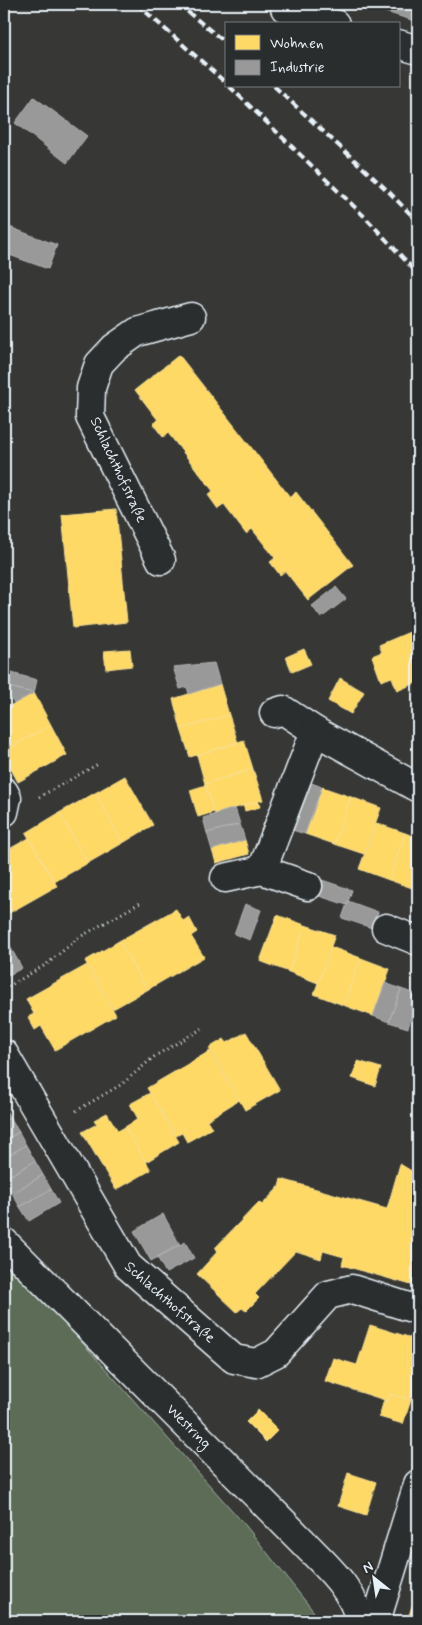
<svg xmlns="http://www.w3.org/2000/svg" width="422" height="1625" viewBox="0 0 422 1625" font-family="Mynerve,sans-serif">
<style>
.green{fill:#5b6c56;stroke:#a2aea7}
.homes{fill:#ffd966;stroke:#f8e092}
.industry{fill:#999;stroke:#b1b3b6}
.lines{fill:none;stroke-linecap:round;stroke-linejoin:round}
.minor-casing{stroke:#e8f1f8;stroke-width:31}
.path{stroke:#e8f1f8;stroke-width:3;stroke-dasharray:1 4;stroke-linecap:butt}
.minor{stroke:#2a2d2e;stroke-width:28}
.rail{stroke:#e8f1f8;stroke-width:4;stroke-dasharray:8 4;stroke-linecap:butt}
.labels{text-anchor:middle;dominant-baseline:central;stroke-width:5;stroke-linejoin:round;paint-order:stroke}
.street-label{font-size:15px;fill:#e8f1f8;stroke:#2a2d2e}
</style>
<rect width="100%" height="100%" fill="#373835"/>
<filter id="ink" filterUnits="userSpaceOnUse"><feTurbulence type="fractalNoise" baseFrequency=".02" numOctaves="2"/><feDisplacementMap in="SourceGraphic" scale="10" xChannelSelector="R" yChannelSelector="G"/><feConvolveMatrix kernelMatrix="1 2 1 2 8 2 1 2 1" color-interpolation-filters="sRGB"/></filter>
<g filter="url(#ink)">
<path class="green" d="M4 1255 246 1526 321 1621H4Z"/>
<path class="homes" d="M179 355 290 497 296 492 353 565 308 600 285 571 280 575 270 562 275 558 252 529 246 534 224 505 218 509 208 495 213 491 168 433 163 437 153 424 158 420 135 390Z
M116 509 127 622 73 628 62 514Z
M412 631 418 648V682L397 691 392 677 381 681 372 656 382 652 379 645Z
M130 649 132 666 106 669 104 651Z
M304 649 311 664 292 672 286 657Z
M340 678 364 692 351 714 328 701Z
M220 684 229 715 181 729 173 699Z
M34 693 51 725 4 751V709Z
M229 715 238 743 190 757 181 729Z
M51 725 67 755 18 782 4 756V751Z
M244 740 253 769 205 784 197 755Z
M253 769 263 800 215 814 205 784Z
M125 776 153 825 123 843 95 793Z
M206 785 214 812 198 817 190 790Z
M322 787 351 797 334 844 305 834Z
M95 793 123 843 88 863 59 813Z
M351 797 381 808 364 854 334 844Z
M258 801 260 807 245 811 243 805Z
M59 813 88 863 54 882 26 833Z
M376 823 405 833 389 880 359 869Z
M405 833 418 838V890L389 880Z
M29 838 57 886 4 916V852Z
M245 840 249 854 216 863 212 850Z
M176 909 183 921 189 917 197 932 191 936 204 957 147 990 119 941Z
M277 915 305 925 289 972 260 961Z
M305 925 335 935 318 983 289 972Z
M119 941 147 990 113 1009 85 961Z
M331 947 361 958 343 1005 314 994Z
M361 958 390 969 373 1016 343 1005Z
M87 965 116 1015 55 1050 41 1026 35 1030 28 1017 34 1014 26 999Z
M246 1032 280 1090 245 1110 209 1048 224 1039 227 1043Z
M210 1051 239 1100 207 1120 212 1128 187 1142 182 1133 176 1136 147 1088Z
M358 1061 381 1068 375 1086 352 1078Z
M150 1093 179 1142 146 1162 125 1127 138 1119 130 1104Z
M107 1113 118 1131 125 1127 151 1170 116 1190 82 1132 97 1124 94 1120Z
M400 1164 418 1175V1287L342 1265 344 1257 323 1251 321 1259 296 1251 255 1294 259 1298 246 1311 242 1308 237 1312 197 1274 218 1251 215 1248 259 1202 262 1205 279 1187 281 1179 387 1209Z
M370 1325 418 1340V1377L411 1400 390 1394 388 1401 325 1381 333 1358 357 1365Z
M390 1394 411 1400 403 1424 379 1417 384 1400 388 1401Z
M258 1410 278 1430 266 1442 246 1422Z
M348 1473 376 1482 366 1515 338 1506Z
M418 1574V1595L413 1591Z
M418 1602V1621L408 1619 412 1606 417 1607Z"/>
<path class="industry" d="M360 4H418V22Z
M34 97 87 136 67 163 15 123Z
M4 225 57 245 48 269 4 253Z
M336 587 346 599 321 618 312 606Z
M214 663 220 684 189 694 187 687 180 689 173 667Z
M8 672 37 680 34 693 4 686Z
M4 686 34 693 14 704Z
M306 781 322 787 305 834 289 829Z
M235 808 240 824 207 833 203 818Z
M240 824 245 840 212 850 207 833Z
M322 880 352 890 347 905 316 895Z
M348 901 378 912 372 928 342 918Z
M245 904 261 910 250 940 234 934Z
M7 941 22 968 4 978V943Z
M385 983 401 989 389 1022 373 1016Z
M401 989 418 995 408 1028 389 1022Z
M4 1107 10 1118 4 1121Z
M10 1118 19 1132 4 1141V1121Z
M19 1132 26 1145 4 1158V1141Z
M26 1145 35 1161 4 1179V1158Z
M35 1161 43 1175 12 1193 4 1179Z
M43 1175 51 1189 20 1207 12 1193Z
M51 1189 59 1203 29 1221 20 1207Z
M163 1214 180 1245 151 1261 134 1231Z
M185 1242 194 1258 166 1273 157 1257Z"/>
<g class="lines">
<g class="minor-casing">
<g id="minor">
<path d="M285 8 335 24"/>
<path d="M398 44 418 50"/>
<path d="M161 560 90 417 91 388 99 364 114 348 137 332 191 317"/>
<path d="M274 713 283 710 315 731"/>
<path d="M4 792 7 798 4 812"/>
<path d="M225 878 262 870"/>
<path d="M308 886 262 870 315 731 418 788"/>
<path d="M386 928 418 941"/>
<path id="s1" d="M4 1054 128 1266 234 1359 256 1363 276 1353 328 1295 352 1289 418 1310"/>
<path id="s2" d="M4 1242 302 1541C325 1565 353 1588 360 1621"/>
<path d="M376 1621 418 1484"/>
</g>
</g>
<path class="path" d="M39 797 100 763
M4 989 47 964 78 938 140 903
M76 1111 122 1084 155 1056 203 1028"/>
<use href="#minor" class="minor"/>
<path class="rail" d="M137 4 226 83
M178 4 226 43
M229 86 365 217 418 274
M274 86 388 191 418 222"/>
</g>
</g>
<g class="labels">
<g class="street-label">
<text transform="translate(118 470) rotate(65)">Schlachthofstraße</text>
<text stroke="none"><textPath href="#s1" startOffset="301">Schlachthofstraße</textPath></text>
<text stroke="none"><textPath href="#s2" startOffset="261">Westring</textPath></text>
</g>
</g>
<rect width="422" height="1625" fill="none" stroke="#2a2d2e" stroke-width="20"/>
<rect x="10" y="10" width="402" height="1605" fill="none" stroke="#e8f1f8" stroke-width="2" filter="url(#ink)"/>
<rect x="225" y="22" width="175" height="65" fill="#2a2d2e" stroke="#767b7f"/>
<rect x="235" y="35" width="25" height="15" fill="#ffd966" stroke="#767b7f"/>
<text x="270" y="48" font-size="15" fill="#e8f1f8">Wohnen</text>
<rect x="235" y="60" width="25" height="15" fill="#999999" stroke="#767b7f"/>
<text x="270" y="72" font-size="15" fill="#e8f1f8">Industrie</text>
<g transform="translate(374 1578) rotate(330)" stroke="#2a2d2e" stroke-width="4" paint-order="stroke">
<path d="M0-4L9 19L0 12L-9 19Z" fill="#e8f1f8"/>
<text y="-8" font-size="14" font-weight="bold" text-anchor="middle" fill="#e8f1f8">N</text>
</g>
</svg>
